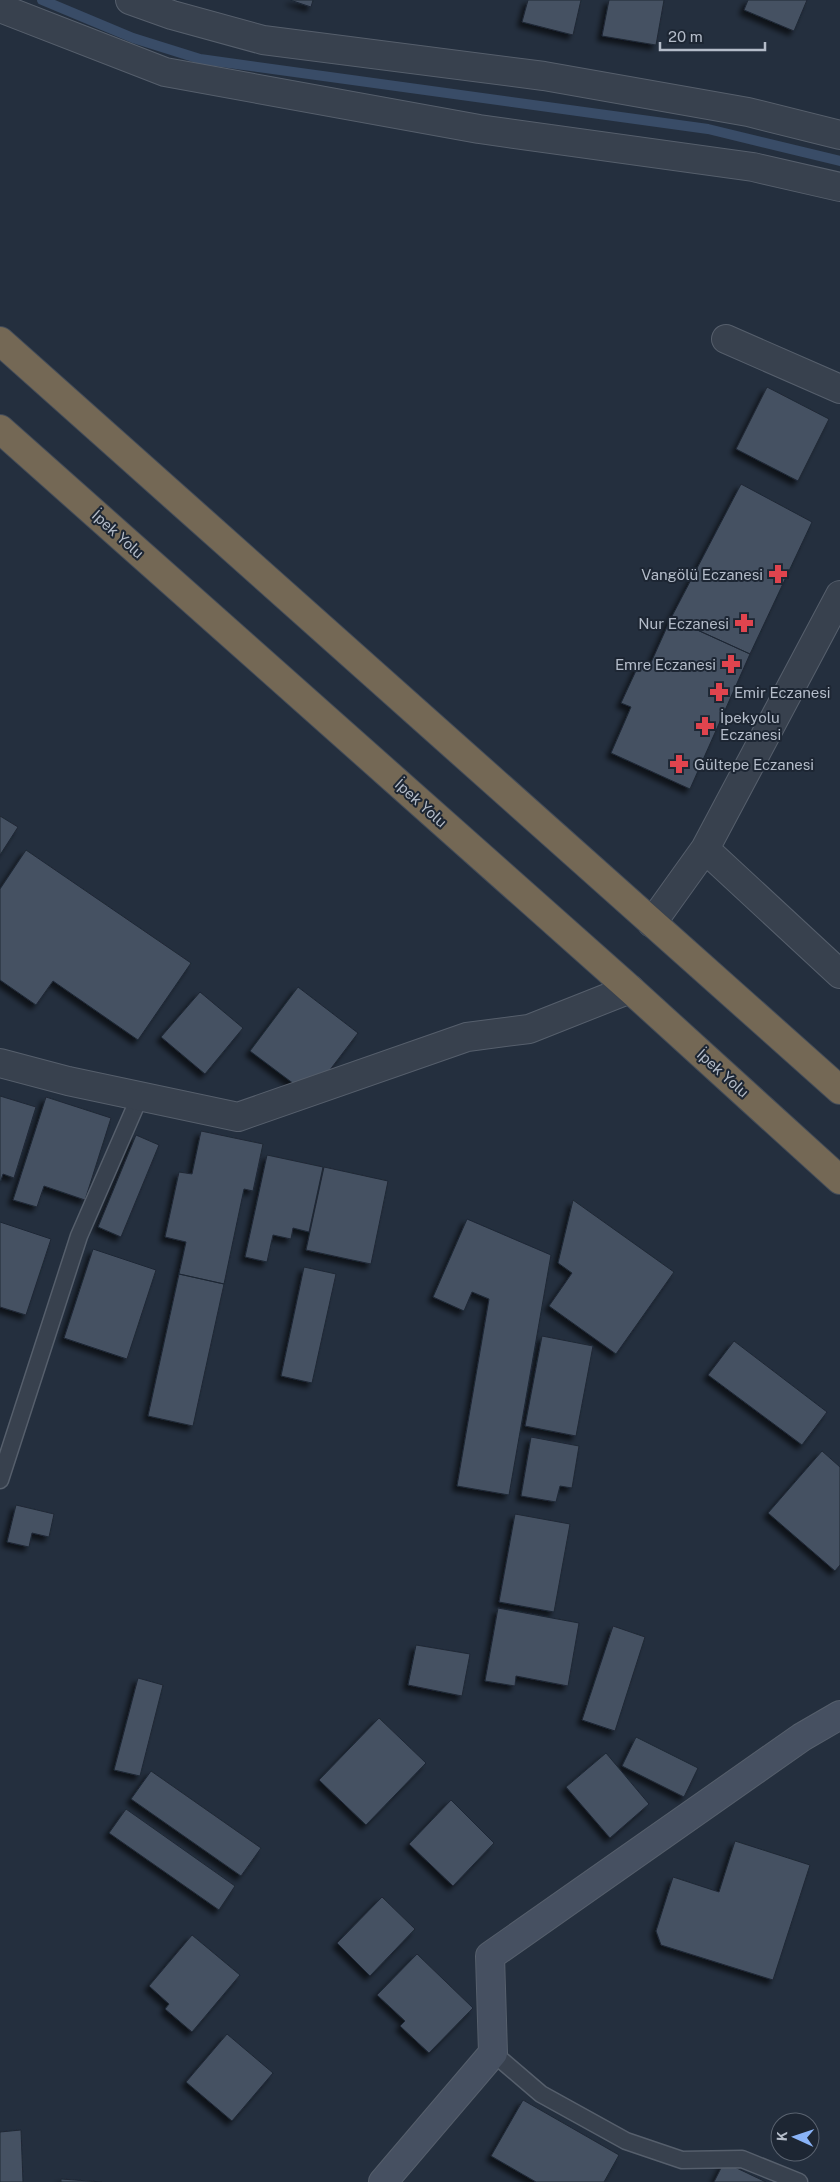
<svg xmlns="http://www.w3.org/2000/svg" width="840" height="2182" viewBox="0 0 840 2182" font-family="'Public Sans',sans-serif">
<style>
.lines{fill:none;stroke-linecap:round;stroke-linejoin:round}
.stream{stroke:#394c67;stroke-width:10}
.building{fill:#455162;stroke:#1f2835;filter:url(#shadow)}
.lane-casing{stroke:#565f6c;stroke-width:19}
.street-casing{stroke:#565f6c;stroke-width:30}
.secondary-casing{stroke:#565f6c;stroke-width:30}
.highway-casing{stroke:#434c59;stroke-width:30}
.lane{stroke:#38414e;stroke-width:16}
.street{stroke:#38414e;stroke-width:28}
.secondary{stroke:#465061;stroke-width:28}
.highway{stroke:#746855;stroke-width:28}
.labels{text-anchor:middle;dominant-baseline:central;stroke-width:4;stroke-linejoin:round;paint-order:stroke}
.street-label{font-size:15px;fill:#b4bcc9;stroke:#1d2633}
.poi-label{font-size:15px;fill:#b4bcc9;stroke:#1d2633;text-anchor:end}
</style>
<defs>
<filter id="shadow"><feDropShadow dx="-4.5" dy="4.5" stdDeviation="2.5" flood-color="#0009"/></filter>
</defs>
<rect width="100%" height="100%" fill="#242f3e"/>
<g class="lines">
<path class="stream" d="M42 0 133 38 200 59 708 129 840 161"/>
</g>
<path class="building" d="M290 0H313L311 7Z
M528 0H581L573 35 522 22Z
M609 0H664L656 45 602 36Z
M748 0H807L794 31 744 10Z
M767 387 829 419 798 481 736 449Z
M741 484 812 522 750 654 671 618Z
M671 618 750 654 690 789 611 753 631 707 621 703 640 662 649 667Z
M0 816 18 827 0 855Z
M26 850 191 963 138 1040 53 981 36 1005 0 980V889Z
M298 987 358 1033 310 1096 250 1051Z
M200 992 243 1028 205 1074 161 1037Z
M0 1096 36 1107 14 1178 3 1174 0 1183Z
M46 1097 111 1118 85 1200 44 1186 37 1207 13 1200Z
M201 1131 263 1144 253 1191 244 1189 224 1284 179 1274 186 1242 165 1237 179 1172 192 1174Z
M136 1135 159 1145 121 1237 98 1227Z
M267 1155 323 1167 309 1232 293 1228 291 1239 273 1235 267 1262 245 1257Z
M324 1167 388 1181 371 1264 306 1250Z
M573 1200 674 1272 616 1354 549 1306 572 1273 558 1263Z
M467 1219 551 1255 509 1495 457 1486 489 1299 472 1292 464 1311 433 1297Z
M0 1222 51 1239 26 1315 0 1307Z
M93 1249 156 1270 127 1359 64 1338Z
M304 1267 336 1274 312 1383 281 1376Z
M179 1274 224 1284 193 1426 148 1416Z
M542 1336 593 1346 576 1436 525 1426Z
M734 1341 827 1412 802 1445 708 1375Z
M531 1437 579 1446 572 1488 560 1486 556 1502 521 1496Z
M822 1451 840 1467V1565L835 1571 768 1513Z
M16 1505 54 1514 49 1537 32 1533 29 1547 7 1542Z
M515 1514 570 1524 554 1612 499 1602Z
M498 1608 579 1623 568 1686 516 1676 515 1686 485 1681Z
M613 1626 645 1637 615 1731 582 1720Z
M416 1645 470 1654 462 1696 408 1685Z
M138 1678 163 1685 140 1776 114 1770Z
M379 1718 426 1763 366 1825 319 1780Z
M636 1737 698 1768 684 1797 622 1766Z
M606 1753 649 1804 610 1838 566 1787Z
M151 1771 261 1848 241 1876 131 1799Z
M451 1800 494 1843 453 1886 409 1844Z
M126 1809 235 1886 219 1910 109 1833Z
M735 1841 810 1865 773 1980 661 1945 656 1931 673 1877 719 1892Z
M382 1897 415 1929 370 1976 337 1943Z
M192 1935 240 1975 192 2032 165 2009 169 2004 149 1986Z
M417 1954 473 2008 429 2053 400 2026 405 2021 377 1995Z
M227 2034 273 2073 232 2121 186 2082Z
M523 2100 619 2155 604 2182H536L491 2156Z
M21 2130 23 2182H0V2132Z
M724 2162 766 2182H714Z
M61 2179 102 2182H61Z"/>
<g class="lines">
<g class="lane-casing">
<path id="lane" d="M0 1480 79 1236 140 1096
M493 2053 541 2094 626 2141 682 2160 742 2159 799 2182"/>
</g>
<g class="street-casing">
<path id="street" d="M130 0 172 15 263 40 544 76 748 112 840 135
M0 8 165 72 479 129 753 167 840 187
M726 339 840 389
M705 849 840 974
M652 923 705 849 840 595
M0 1063 68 1081 238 1117 467 1037 529 1029 630 989"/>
</g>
<g class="secondary-casing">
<path id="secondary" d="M383 2182 493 2053 490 1956 802 1737 840 1715"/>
</g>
<g class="highway-casing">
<path id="highway" d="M0 341 840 1090
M0 429 630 989 840 1180"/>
</g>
<use href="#lane" class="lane"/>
<use href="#street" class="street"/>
<use href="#secondary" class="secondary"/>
<use href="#highway" class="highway"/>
</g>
<defs>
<g id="pharmacy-bare" transform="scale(1.5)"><path d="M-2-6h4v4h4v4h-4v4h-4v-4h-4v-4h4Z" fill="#e0444e" stroke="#1d2633" stroke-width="2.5" paint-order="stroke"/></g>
</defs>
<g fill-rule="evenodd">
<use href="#pharmacy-bare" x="778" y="574"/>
<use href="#pharmacy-bare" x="744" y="623"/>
<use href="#pharmacy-bare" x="731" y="664"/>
<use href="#pharmacy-bare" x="719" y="692"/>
<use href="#pharmacy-bare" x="705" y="726"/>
<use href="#pharmacy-bare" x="679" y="764"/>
</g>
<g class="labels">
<g class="street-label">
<text transform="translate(118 534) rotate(42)">İpek Yolu</text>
<text transform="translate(421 803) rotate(42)">İpek Yolu</text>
<text transform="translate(723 1073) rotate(42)">İpek Yolu</text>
</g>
<g class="poi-label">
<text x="763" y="574">Vangölü Eczanesi</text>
<text x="729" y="623">Nur Eczanesi</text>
<text x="716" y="664">Emre Eczanesi</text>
<text x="734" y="692" text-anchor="start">Emir Eczanesi</text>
<text x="720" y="717" text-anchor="start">İpekyolu<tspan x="720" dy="17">Eczanesi</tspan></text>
<text x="694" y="764" text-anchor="start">Gültepe Eczanesi</text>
</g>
</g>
<g transform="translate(795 2137) rotate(273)"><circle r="24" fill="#1d2633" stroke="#59626f"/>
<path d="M0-4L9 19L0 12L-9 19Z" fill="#8ab4f8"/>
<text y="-8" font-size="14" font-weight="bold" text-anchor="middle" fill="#b4bcc9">K</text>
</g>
<path d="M660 42v8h105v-8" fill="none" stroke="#b4bcc9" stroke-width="2.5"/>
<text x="668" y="42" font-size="15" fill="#b4bcc9" stroke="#1d2633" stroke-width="4" paint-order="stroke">20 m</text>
</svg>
